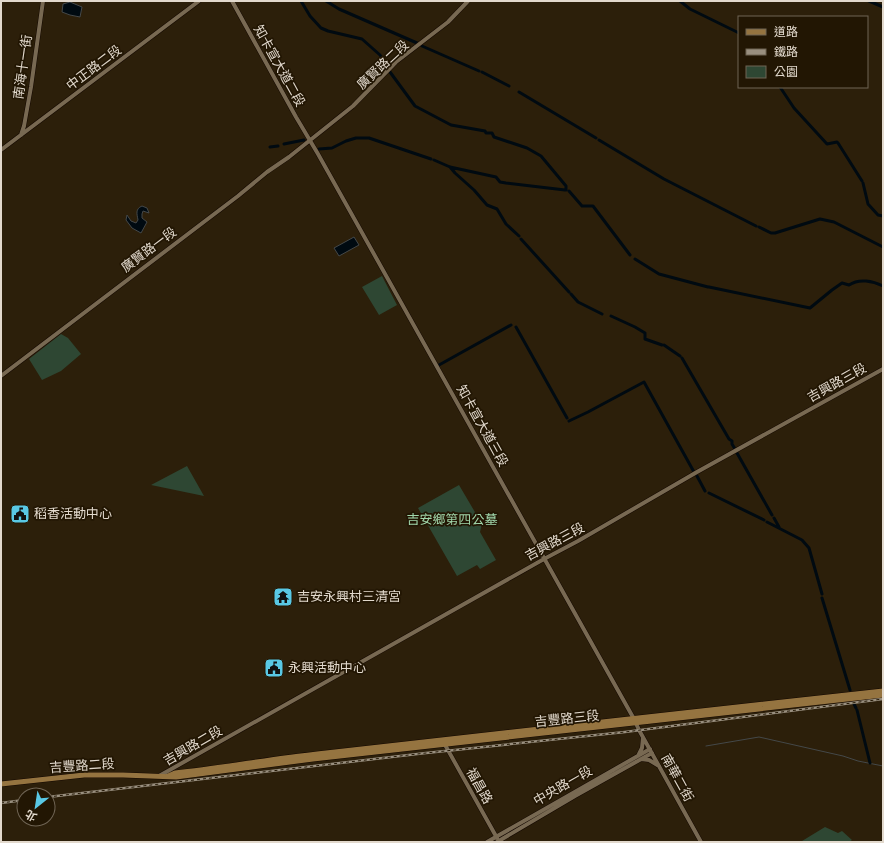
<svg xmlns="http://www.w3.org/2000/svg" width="884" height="843" viewBox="0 0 884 843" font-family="'Nunito Sans','Noto Sans TC',sans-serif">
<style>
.green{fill:#2e4733}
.water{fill:#000a11;stroke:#444849}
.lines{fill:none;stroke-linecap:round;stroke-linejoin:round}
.stream{stroke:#444849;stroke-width:1}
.canal{stroke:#000a11;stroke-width:3}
.tertiary-casing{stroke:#140800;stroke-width:5}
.primary-casing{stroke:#140800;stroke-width:6}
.tertiary{stroke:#786952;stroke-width:4}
.primary{stroke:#957440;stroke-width:5}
.rail-casing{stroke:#998f7f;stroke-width:2.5}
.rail{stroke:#221603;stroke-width:1;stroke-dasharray:3;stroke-linecap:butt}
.labels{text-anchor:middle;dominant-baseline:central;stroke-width:3.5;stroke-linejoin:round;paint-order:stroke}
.street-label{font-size:13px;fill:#e2d9cd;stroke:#221603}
.poi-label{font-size:13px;fill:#e2d9cd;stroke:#221603;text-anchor:start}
.park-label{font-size:13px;fill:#a1d7ab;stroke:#221603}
</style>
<rect width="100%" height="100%" fill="#2c1f0a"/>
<path class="green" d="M382 276 397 305 379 315 362 287Z
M61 334 68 338 81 354 61 371 42 380 29 359Z
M187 466 204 496 151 485Z
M459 485 482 524 480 532 496 560 480 569 477 565 457 576 418 508Z
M825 827 838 833 842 831 852 840 849 842H803L802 841Z"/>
<path class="water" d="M70 2 82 7 80 17 70 15 62 12 63 4Z
M142 206 147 208 149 213 143 211 142 214V218L147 222 141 233 132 228 126 220 127 215 131 221 136 223 138 220C137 214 135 209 142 206Z
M354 237 359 245 339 256 334 248Z"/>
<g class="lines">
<path class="stream" d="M706 746 759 737 843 756 858 761 883 766"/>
<path class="canal" d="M301 1 310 16 321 28 328 31 362 39 380 55 389 68
M326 1 339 9 417 43
M680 1 690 9 739 33
M869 1 883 7
M422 46 479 71
M390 72 415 106 451 125 485 131 486 133H492L494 137 527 148 541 156 566 186V190
M482 72 509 86
M780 87 794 108 827 144 837 142 838 143 862 181
M519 92 596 138
M599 140 664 179 756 226
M284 144 304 140
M270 147 278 146
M319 149 332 148 346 141 356 138H369L431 159
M434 160 450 167 496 177 500 182 506 183 565 190
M450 167 455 173 474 190 487 205 497 209 506 224 519 236
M863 183 868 204 878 215 883 216
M569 191 582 206H593L630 255
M759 227 771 233H775L820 219 834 222 883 247
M521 239 569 292
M635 259 659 274 708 287
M709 287 810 308 832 290 842 283 849 285C859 278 873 281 883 286
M571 294 578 302 602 314
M611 316 635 327 645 333V339L662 345
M516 327 567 418
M664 345 680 356
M682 358 729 439 732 441V444L735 449
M439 365 511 325
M569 421 588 412 644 382 694 472
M737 453 772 515
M697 476 705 491
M709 493 764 520
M774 518 779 527
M767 522 802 540 809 548 822 594
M822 598 850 690
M854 704 856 708
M857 710 870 763"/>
<g class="tertiary-casing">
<path id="tertiary" d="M232 1 296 117 318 154 634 719 639 730 701 842
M21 135 24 126 31 87 43 1
M1 150 199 1
M1 376 238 196 267 172 289 157 353 106 396 62 448 22 468 1
M444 743 497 838
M639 754 642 748 643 738
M641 759 649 760 659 766
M159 776 544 559 578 541 697 472 883 369
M487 842 650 749
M497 842 575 796 652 753"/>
</g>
<g class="primary-casing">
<path id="primary" d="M168 776 175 773C223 768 270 759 317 754 506 732 694 712 883 691
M1 784 84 775H123L176 777 313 759 883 695"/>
</g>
<use href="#tertiary" class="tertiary"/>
<use href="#primary" class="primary"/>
<g class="rail-casing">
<path id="rail" d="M48 797 426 753 625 732 883 699
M1 803 24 800"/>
</g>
<use href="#rail" class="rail"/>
</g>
<defs>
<g id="civic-square" transform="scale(1)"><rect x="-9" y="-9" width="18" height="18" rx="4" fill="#59c8e5" stroke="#221603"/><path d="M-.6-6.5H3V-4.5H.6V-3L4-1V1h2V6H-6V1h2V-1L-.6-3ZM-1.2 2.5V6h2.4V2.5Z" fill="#111"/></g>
<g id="temple-square" transform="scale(1)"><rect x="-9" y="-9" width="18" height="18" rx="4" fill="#59c8e5" stroke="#221603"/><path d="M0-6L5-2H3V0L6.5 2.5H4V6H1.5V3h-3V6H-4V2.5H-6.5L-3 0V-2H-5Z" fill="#111"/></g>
</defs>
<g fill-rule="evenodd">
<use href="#civic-square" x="20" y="514"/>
<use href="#temple-square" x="283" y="597"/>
<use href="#civic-square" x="274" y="668"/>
</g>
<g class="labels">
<g class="street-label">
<text transform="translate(383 65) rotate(-43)">廣賢路二段</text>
<text transform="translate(279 66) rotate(61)">知卡宣大道二段</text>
<text transform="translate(23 67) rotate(-82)">南海十一街</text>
<text transform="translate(94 68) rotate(-37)">中正路二段</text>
<text transform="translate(149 250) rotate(-37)">廣賢路一段</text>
<text transform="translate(837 383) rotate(-29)">吉興路三段</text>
<text transform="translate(482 426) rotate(61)">知卡宣大道三段</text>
<text transform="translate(555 542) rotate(-28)">吉興路三段</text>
<text transform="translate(567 719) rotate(-6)">吉豐路三段</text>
<text transform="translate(193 746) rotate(-30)">吉興路二段</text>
<text transform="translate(82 766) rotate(-4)">吉豐路二段</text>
<text transform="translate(677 778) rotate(61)">南華二街</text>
<text transform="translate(479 786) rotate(61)">福昌路</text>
<text transform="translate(563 786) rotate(-30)">中央路一段</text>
</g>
<g class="poi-label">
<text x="34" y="514">稻香活動中心</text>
<text x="297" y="597">吉安永興村三清宮</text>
<text x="288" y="668">永興活動中心</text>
</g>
<g class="park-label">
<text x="452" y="520">吉安鄉第四公墓</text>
</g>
</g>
<rect width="884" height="843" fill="none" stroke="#e2d9cd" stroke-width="4"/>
<rect x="738" y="16" width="130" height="72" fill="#221603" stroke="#6f6454"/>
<rect x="746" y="29" width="20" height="6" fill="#957440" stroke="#6f6454"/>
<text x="774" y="36" font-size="12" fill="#e2d9cd">道路</text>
<rect x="746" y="49" width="20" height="6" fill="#998f7f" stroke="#6f6454"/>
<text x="774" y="56" font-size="12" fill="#e2d9cd">鐵路</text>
<rect x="746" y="66" width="20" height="12" fill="#2e4733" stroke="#6f6454"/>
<text x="774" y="76" font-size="12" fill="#e2d9cd">公園</text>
<g transform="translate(36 807) rotate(210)"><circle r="19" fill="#221603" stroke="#6f6454"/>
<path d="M0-3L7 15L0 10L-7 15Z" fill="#59c8e5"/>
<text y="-6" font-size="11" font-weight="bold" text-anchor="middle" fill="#e2d9cd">北</text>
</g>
</svg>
